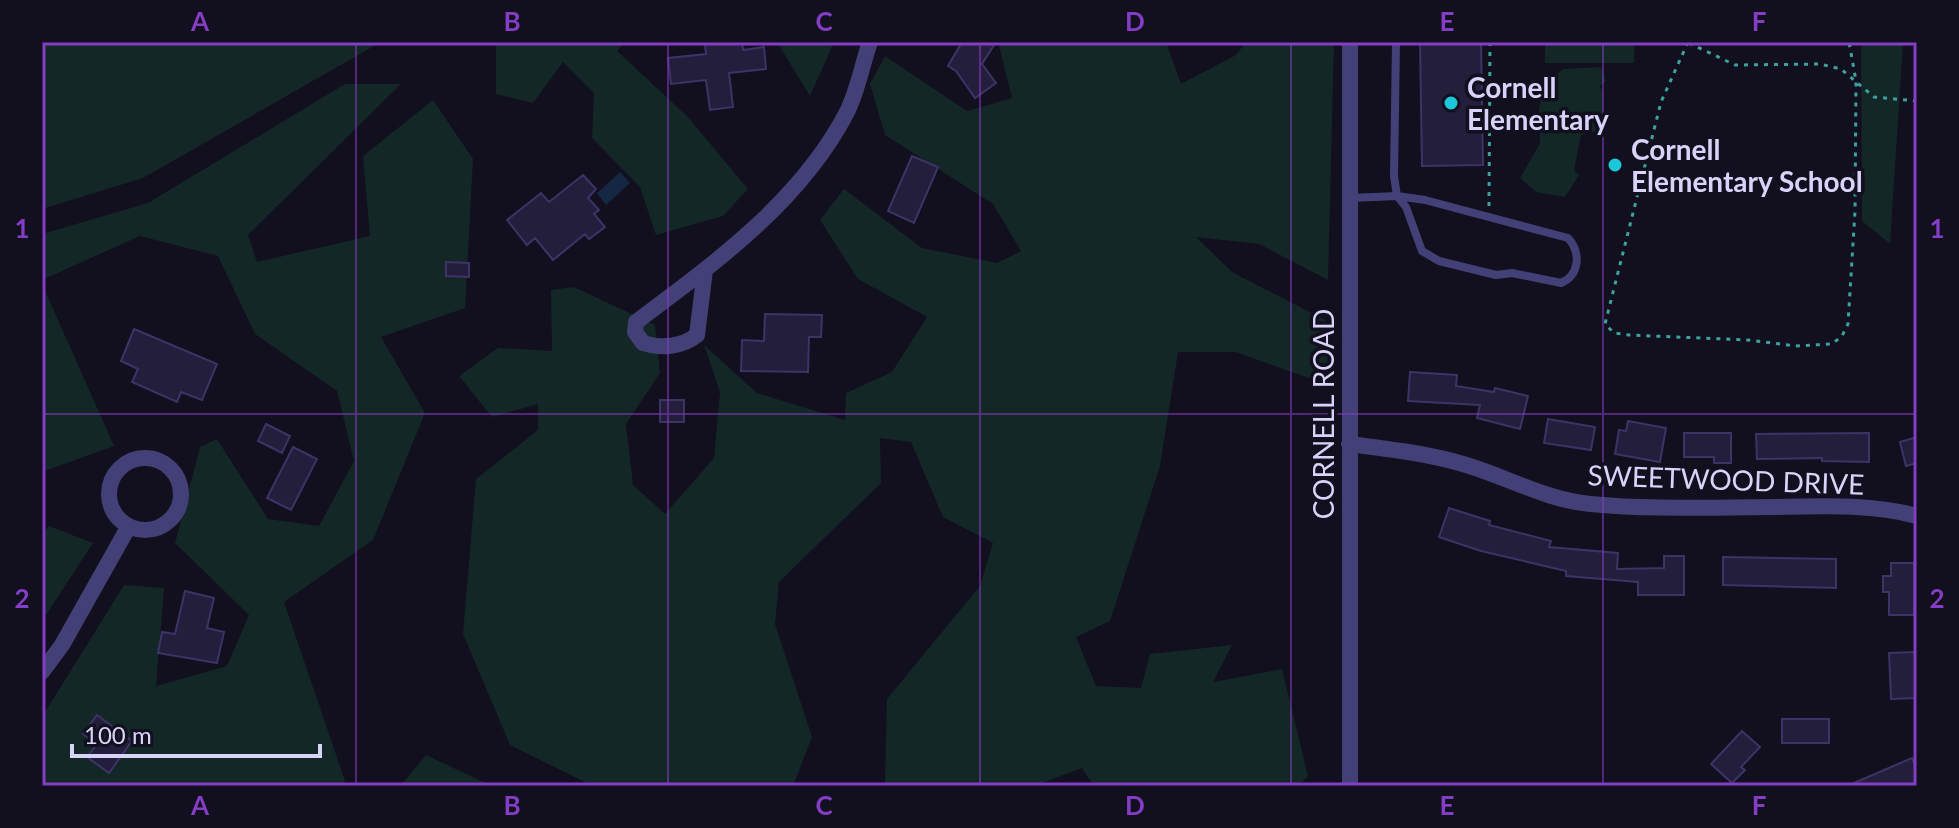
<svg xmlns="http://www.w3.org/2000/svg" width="1959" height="828" viewBox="0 0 1959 828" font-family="Lato,sans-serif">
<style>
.green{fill:#132727}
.water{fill:#152742}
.building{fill:#241e3d;stroke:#3d3366;stroke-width:2}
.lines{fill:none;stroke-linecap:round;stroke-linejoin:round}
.path{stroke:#3da29d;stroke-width:3;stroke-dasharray:4 6;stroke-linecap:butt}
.service{stroke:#434077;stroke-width:8}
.minor{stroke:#434077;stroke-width:16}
.grid{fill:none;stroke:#843dc5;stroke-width:2;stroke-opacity:0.55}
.poi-dot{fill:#1dc7da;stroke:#120f1e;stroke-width:3}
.labels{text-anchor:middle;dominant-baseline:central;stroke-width:7;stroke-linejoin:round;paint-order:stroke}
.poi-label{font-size:28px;font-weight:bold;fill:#d7d3f9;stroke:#120f1e;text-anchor:start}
.street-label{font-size:28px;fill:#d7d3f9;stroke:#120f1e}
.neatline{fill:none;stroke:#843dc5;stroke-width:3}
.grid-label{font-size:26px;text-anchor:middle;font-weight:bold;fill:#843dc5}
</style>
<rect width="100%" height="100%" fill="#120f1e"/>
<path class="green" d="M42 42H381L143 178 42 209Z
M496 42H625L617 51 688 117 748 189 723 216 656 235 640 187 592 138 594 93 563 62 533 103 496 94Z
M777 42H834L810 96Z
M998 42H1166L1181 84 1236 55 1246 42H1334L1328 280 1259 244 1196 237 1232 272 1327 321 1328 385 1236 352H1178L1160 466 1110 621 1076 637 1096 686 1141 688 1150 654 1232 645 1213 682 1282 669 1308 776 1299 786H1094L1082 768 1034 786H885L887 699 980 586 993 543 943 517 911 442 880 438 881 483 779 582 775 624 812 737 793 786H593L510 745 463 634 476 479 538 430V404L492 417 459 376 498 348 552 351 551 290 574 287 655 325 660 373 626 424 633 485 665 514 714 458 720 392 704 345 757 393 845 420 846 393 892 372 927 317 858 279 820 220 844 189 922 248 997 263 1021 251 993 204 885 135 870 84 885 56 967 111 1012 98Z
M1545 42H1634V63H1545Z
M1861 42H1903L1890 244 1862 221Z
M1601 67 1606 81 1600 86 1603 92V127L1599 131 1581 135 1574 170 1579 175 1565 197 1536 192 1520 178 1540 143 1539 109 1544 85 1563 69Z
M345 84H401L248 235 257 262 370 236 363 156 433 100 473 159 465 308 381 337 425 413 373 540 284 602 345 781 341 786H42V717L124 585 164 588 156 686 227 666 249 615 175 543 200 447 217 439 268 519 319 526 354 461 337 391 255 334 218 256 140 236 42 280V234L148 203Z
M42 284 114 446 42 472Z
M49 526 93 543 42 621V534Z
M426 755 492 786H400Z"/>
<path class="water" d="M620 172 630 183 606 205 597 193Z"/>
<path class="building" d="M724 42H742L743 50 764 47 766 69 729 73 733 107 710 110 706 80 671 84 668 58 706 54 705 44Z
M962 42H996L982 64 996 83 975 98 956 71 948 66Z
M1420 42H1481L1483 165 1422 166Z
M912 156 938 167 914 223 888 211Z
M583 175 596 189 588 198 599 210 594 214 605 227 589 239 585 234 553 260 535 238 527 245 507 220 541 193 549 202Z
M446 262 469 263V277L446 276Z
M765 314 822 315 821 337H809L808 372 741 371 742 340 764 341Z
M134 329 217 364 202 400 181 392 177 402 132 382 138 369 121 361Z
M1410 372 1457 375 1456 386 1494 392 1495 388 1528 396 1520 429 1477 418 1480 405 1408 401Z
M660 400H684V422H660Z
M1548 419 1595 427 1591 450 1544 443Z
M1628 421 1666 428 1660 462 1615 454 1619 430 1626 431Z
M266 424 290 436 282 453 258 441Z
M1684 433H1731V463H1714V457H1684Z
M1869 433V462L1822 461V458L1757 459 1756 434Z
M1917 437V463L1906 466 1900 442Z
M293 447 317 459 291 510 267 498Z
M1449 508 1490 521 1489 525 1551 541 1549 547 1618 553 1617 569 1664 568V556H1684V595H1638V582L1566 576V571L1481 551 1439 537Z
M1723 557 1836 559V588L1723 585Z
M1891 563H1914V615H1889V592H1883V576H1891Z
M185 591 214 598 207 628 224 632 217 663 158 653 162 632 175 634Z
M1917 652V698L1891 699 1889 653Z
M97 715 132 741 109 773 87 757 97 744 83 734Z
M1782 719H1829V743H1782Z
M1742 731 1760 747 1741 767 1745 770 1732 783 1711 764Z
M1912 758 1917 770V783L1911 786H1847Z"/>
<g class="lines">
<path class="path" d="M1688 42 1661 102 1605 324 1614 333 1629 335 1748 340 1795 346 1832 344 1842 336 1848 324 1855 211 1856 81 1849 42
M1689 43 1735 65 1820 64 1841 69 1874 97 1917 101
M1489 206 1490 42"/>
<path class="service" d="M1350 198 1397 196 1425 200 1568 238C1581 252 1580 275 1561 283L1512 273 1496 275 1439 261 1422 251 1406 207 1397 196 1394 176 1396 42"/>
<path class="minor" d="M1350 42V786
M705 270 697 335C682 347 661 349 643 343L635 332 636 322C715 263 801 201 847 112 858 90 862 65 870 42
M1349 444C1387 449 1426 453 1463 464 1505 476 1546 500 1590 504 1653 510 1715 507 1778 507 1824 506 1872 504 1917 516
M109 494a36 36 0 1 1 72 0a36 36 0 1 1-72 0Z
M42 672 62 645 129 526"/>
</g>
<path class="grid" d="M356 42V786M668 42V786M980 42V786M1291 42V786M1603 42V786M42 414H1917"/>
<g class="poi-dot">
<circle cx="1451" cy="103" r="8"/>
<circle cx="1615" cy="165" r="8"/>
</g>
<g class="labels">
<g class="poi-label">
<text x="1467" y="87">Cornell<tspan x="1467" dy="32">Elementary</tspan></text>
<text x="1631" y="149">Cornell<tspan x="1631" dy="32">Elementary School</tspan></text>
</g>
<g class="street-label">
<text transform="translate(1323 414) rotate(-90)">CORNELL ROAD</text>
<text transform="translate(1726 479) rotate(2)">SWEETWOOD DRIVE</text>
</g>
</g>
<rect width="1959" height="828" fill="none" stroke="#120f1e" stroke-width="88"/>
<path d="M72 744v12h248v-12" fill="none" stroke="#d7d3f9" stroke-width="4"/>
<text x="84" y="744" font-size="24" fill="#d7d3f9" stroke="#120f1e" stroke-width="6" paint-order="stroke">100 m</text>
<rect x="44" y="44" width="1871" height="740" class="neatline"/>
<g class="grid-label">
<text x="200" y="31">A</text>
<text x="512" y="31">B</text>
<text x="824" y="31">C</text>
<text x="1135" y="31">D</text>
<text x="1447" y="31">E</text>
<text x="1759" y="31">F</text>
<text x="22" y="238">1</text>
<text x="1937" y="238">1</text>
<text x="22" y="608">2</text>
<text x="1937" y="608">2</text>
<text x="200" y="815">A</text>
<text x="512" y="815">B</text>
<text x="824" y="815">C</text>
<text x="1135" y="815">D</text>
<text x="1447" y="815">E</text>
<text x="1759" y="815">F</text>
</g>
</svg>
